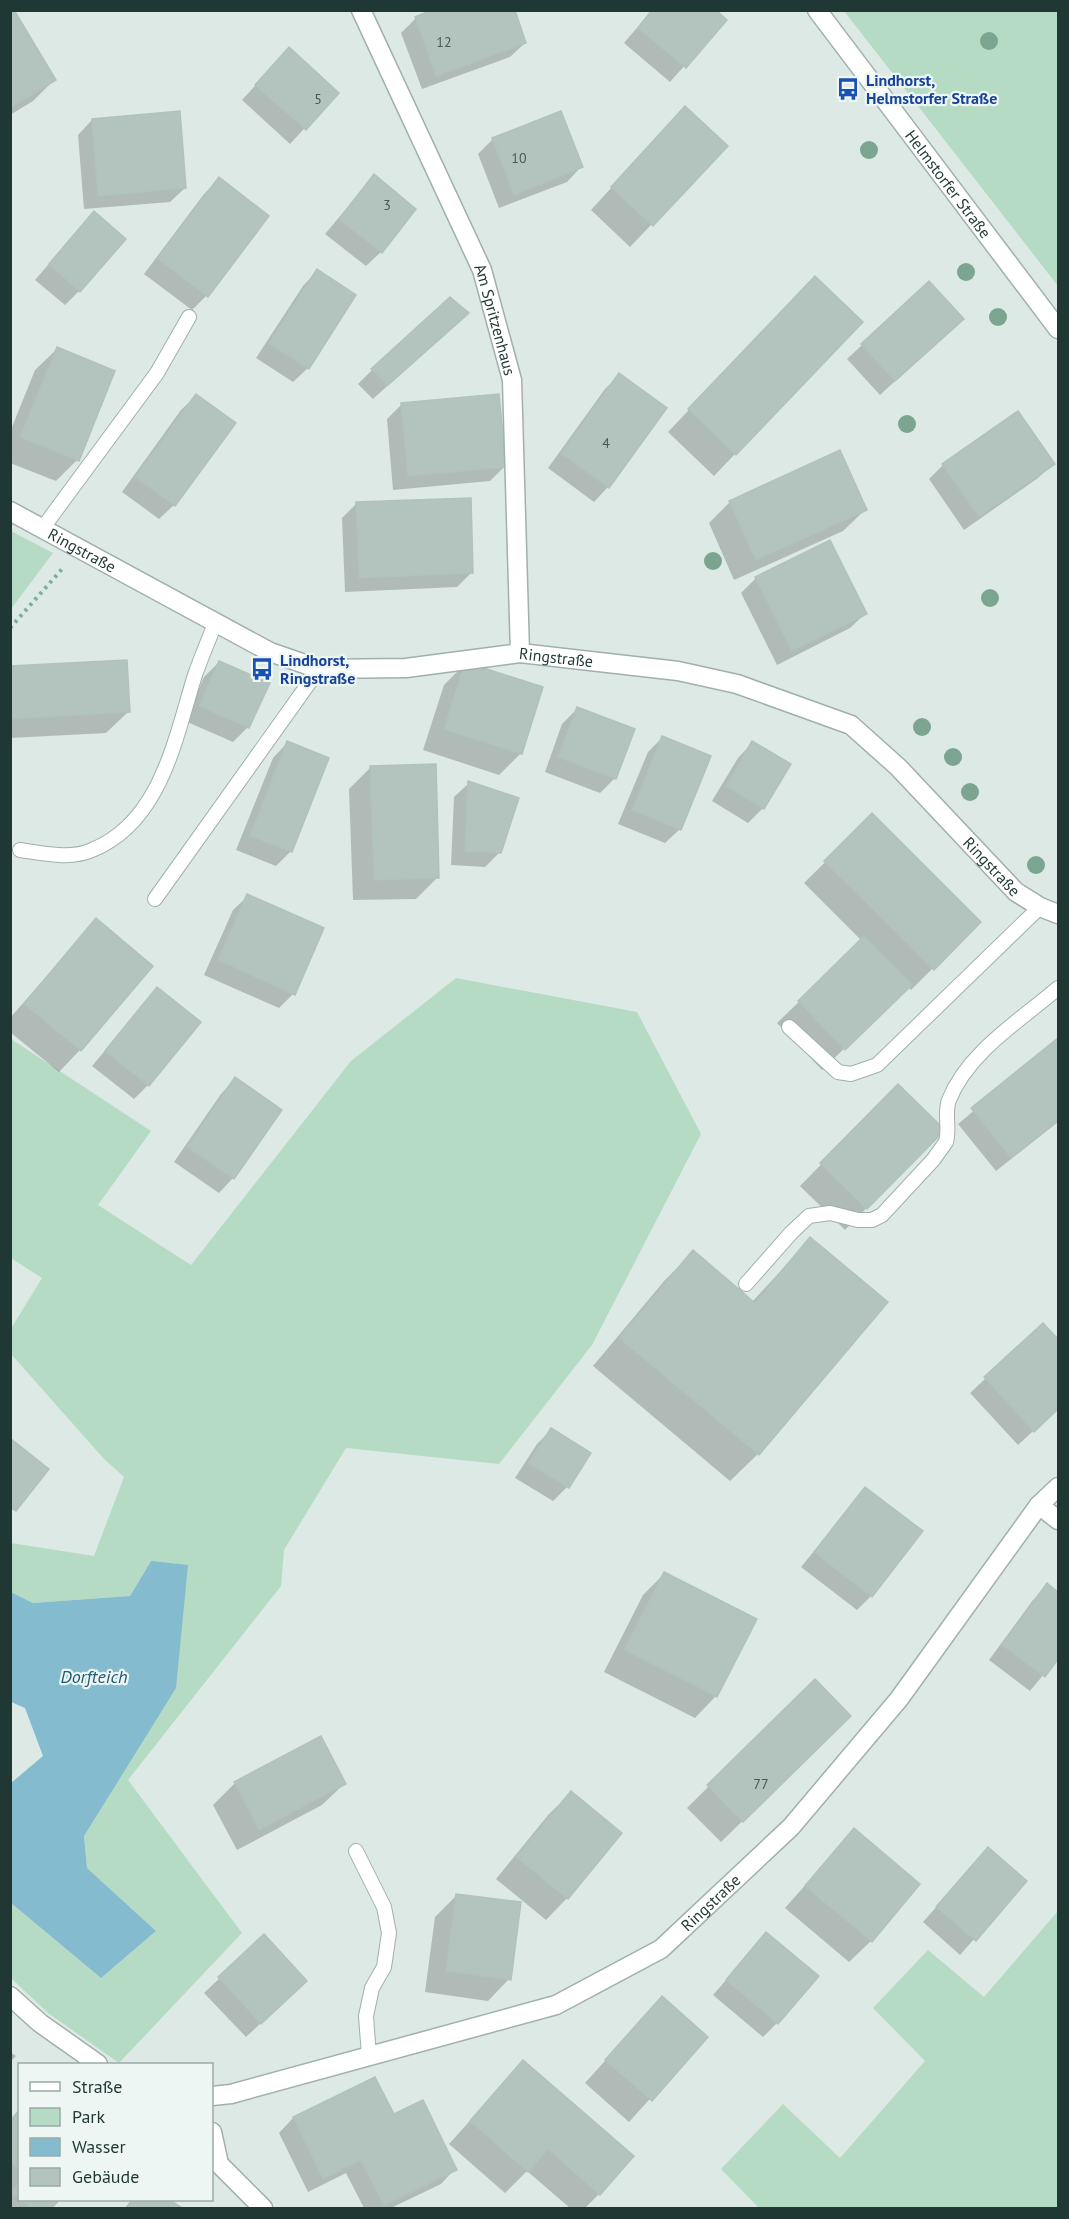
<svg xmlns="http://www.w3.org/2000/svg" width="1069" height="2219" viewBox="0 0 1069 2219" font-family="'PT Sans',sans-serif">
<style>
.green{fill:#b6dbc4}
.water{fill:#84bbcf}
.shadow{fill:#0003}
.building{fill:#b3c4bf;stroke:#b0c2bd;stroke-width:1.5}
.lines{fill:none;stroke-linecap:round;stroke-linejoin:round}
.service-casing{stroke:#a0b0ac;stroke-width:16}
.minor-casing{stroke:#a0b0ac;stroke-width:21}
.path{stroke:#7eada4;stroke-width:4;stroke-dasharray:3 4.5;stroke-linecap:butt}
.service{stroke:#fff;stroke-width:14}
.minor{stroke:#fff;stroke-width:18}
.tree{fill:#7ba591}
.labels{text-anchor:middle;dominant-baseline:central;stroke-width:4.5;stroke-linejoin:round;paint-order:stroke}
.number-label{font-size:14px;fill:#445b57}
.transit-label{font-size:16px;font-weight:bold;fill:#164399;stroke:#edf6f3;text-anchor:start}
.street-label{font-size:16px;fill:#1f3834;stroke:#edf6f3}
.water-label{font-size:18px;font-style:italic;fill:#1b5a73;stroke:#edf6f3}
</style>
<rect width="100%" height="100%" fill="#dde9e5"/>
<path class="green" d="M844 11H1058V286Z
M11 531 53 553 11 609Z
M456 978 637 1012 701 1134 592 1345 499 1464 346 1448 284 1550 281 1586 128 1780 242 1933 119 2063 48 2013 11 1978V1903L101 1978 156 1931 87 1868 84 1836 122 1773 151 1561 130 1596 33 1603 11 1592V1543L94 1556 124 1477 104 1459 11 1354 10 1330 42 1278 11 1258V1039L151 1131 98 1205 191 1265 351 1061Z
M1058 1911V2208H759L721 2169 783 2104 840 2158 925 2061 873 2008 928 1950 984 1997Z"/>
<path class="water" d="M151 1561 188 1565 176 1688 84 1836 87 1868 156 1931 101 1978 11 1903V1783L43 1756 25 1708 11 1702V1592L33 1603 130 1596Z"/>
<path class="shadow" d="M10 10 54 80 33 101 10 115Z
M652 10 725 20 670 82 624 43Z
M416 18 525 43 510 57 422 89 401 33Z
M275 64 337 93 290 144 242 100Z
M92 120 185 188 170 202 84 209 78 135Z
M664 130 726 146 630 247 591 210Z
M493 139 581 167 567 182 499 208 478 154Z
M374 176 381 252 366 266 325 234Z
M219 179 206 296 192 310 144 274 204 194Z
M80 228 79 291 65 305 35 280Z
M317 271 308 368 293 382 256 358 303 286Z
M929 283 947 333 880 395 847 359Z
M793 300 861 322 714 476 668 432Z
M467 313 373 399 358 384 372 370Z
M57 349 77 460 56 481 10 463V432L35 370Z
M619 375 608 487 594 502 548 468 605 389Z
M196 396 174 505 159 519 122 492 181 410Z
M401 405 505 466 490 481 393 490 387 419Z
M1053 464 1038 478 964 530 929 479 943 465Z
M730 502 865 510 843 531 734 580 709 523Z
M357 503 472 572 457 587 345 592 342 518Z
M756 578 865 614 850 628 777 665 741 593Z
M219 662 248 727 233 742 185 721 204 677Z
M465 664 521 753 499 775 423 750 444 685Z
M10 667 128 712 106 733 10 738Z
M577 709 615 778 600 793 545 772 562 724Z
M662 738 680 829 665 843 618 824 648 752Z
M287 743 327 759 290 852 276 866 236 850 273 758Z
M752 743 763 808 748 823 712 801 738 758Z
M371 767 438 877 416 899 353 900 349 789Z
M469 783 500 852 485 867 451 865 454 797Z
M872 816 979 922 911 990 908 987 822 1070 777 1023 862 941 804 883Z
M248 896 293 994 279 1008 204 975 233 910Z
M96 920 150 966 80 1050 59 1072 10 1032V1018Z
M157 989 148 1085 134 1099 92 1066Z
M1058 1040V1122L996 1171 958 1124Z
M235 1079 280 1110 233 1178 219 1193 174 1162 221 1094Z
M898 1086 943 1130 845 1230 800 1186Z
M810 1239 886 1302 758 1454 730 1481 593 1366 665 1280 693 1252 752 1302Z
M1043 1325 1058 1341V1408L1018 1445 970 1393Z
M551 1430 567 1487 553 1501 515 1478 537 1444Z
M865 1489 871 1596 857 1610 801 1567Z
M664 1574 716 1696 695 1718 604 1672 643 1595Z
M1048 1585 1058 1594V1657L1030 1691 989 1660 1033 1600Z
M815 1681 849 1716 721 1842 687 1808Z
M235 1783 344 1784 322 1805 237 1850 213 1805Z
M571 1793 620 1834 567 1898 546 1920 496 1879 549 1814Z
M854 1830 871 1941 849 1962 785 1908Z
M988 1849 1025 1881 960 1955 923 1922Z
M457 1895 509 1979 488 2001 425 1992 435 1917Z
M766 1934 777 2023 763 2037 713 1995Z
M264 1936 291 1995 246 2037 204 1993Z
M662 1998 706 2037 629 2122 585 2083Z
M10 2052 16 2056 10 2062Z
M523 2062 599 2194 585 2208H570L527 2171 505 2193 449 2144Z
M375 2079 393 2116 455 2169 441 2184 391 2208H364L346 2173 308 2192 279 2133 293 2118Z
M20 2111V2200H56L50 2208H10V2120Z
M131 2200H167L179 2208H125Z"/>
<path class="building" d="M10 10H14L56 80 10 108Z
M432 10H515L526 43 436 76 415 17Z
M652 10H716L727 20 686 68 638 28Z
M289 47 339 93 306 130 255 85Z
M685 106 728 146 653 226 611 187Z
M180 111 186 188 98 196 92 119Z
M561 111 583 167 514 195 492 138Z
M374 174 416 209 382 253 339 219Z
M219 177 269 216 208 297 157 258Z
M94 211 126 239 80 292 49 264Z
M317 269 356 295 309 369 269 343Z
M815 276 863 322 736 455 688 409Z
M929 281 964 319 895 381 861 344Z
M450 297 469 313 388 385 371 369Z
M57 347 115 371 79 461 20 437Z
M619 373 667 408 609 488 561 453Z
M196 394 236 423 175 506 135 477Z
M499 394 506 467 408 476 401 403Z
M1018 411 1055 464 979 517 942 464Z
M840 450 867 510 756 560 729 501Z
M471 498 473 573 359 578 356 502Z
M830 540 867 614 792 651 755 577Z
M127 660 130 712 10 719V666Z
M219 661 270 683 249 728 199 706Z
M465 662 543 687 522 754 444 729Z
M577 707 635 729 616 779 558 757Z
M662 736 711 756 681 830 632 810Z
M287 741 329 758 292 852 250 836Z
M752 741 791 764 764 809 726 786Z
M436 764 439 878 374 880 370 766Z
M468 781 519 798 501 853 465 851Z
M872 813 981 922 934 970 824 861Z
M247 894 324 928 295 995 218 960Z
M96 918 153 966 81 1051 24 1004Z
M864 936 912 985 845 1050 798 1001Z
M157 987 201 1022 149 1086 105 1051Z
M1058 1038V1120L1011 1158 971 1108Z
M235 1077 282 1110 234 1179 187 1147Z
M898 1084 945 1130 867 1209 820 1163Z
M810 1237 888 1302 759 1455 619 1338 693 1250 755 1303Z
M1043 1323 1058 1339V1409L1034 1432 984 1377Z
M551 1428 591 1453 569 1488 528 1463Z
M10 1438 49 1469 16 1511 10 1507Z
M865 1487 923 1531 872 1597 814 1552Z
M664 1572 757 1619 717 1697 624 1650Z
M1047 1583 1058 1592V1659L1045 1677 1002 1645Z
M815 1679 851 1716 743 1822 707 1785Z
M321 1736 346 1784 259 1830 234 1782Z
M571 1791 622 1833 568 1899 516 1857Z
M854 1828 920 1884 872 1942 805 1886Z
M988 1847 1027 1881 976 1941 936 1907Z
M456 1894 521 1902 511 1980 446 1971Z
M766 1932 819 1976 778 2024 726 1980Z
M264 1934 307 1981 261 2024 218 1977Z
M662 1996 708 2037 652 2101 605 2060Z
M523 2060 634 2156 600 2195 548 2149 528 2172 470 2121Z
M375 2077 394 2114 423 2100 457 2170 384 2206 361 2160 323 2179 293 2117Z
M20 2109V2169L10 2162V2121Z
M20 2182V2199L11 2193Z
M20 2200H59L52 2208H32Z
M134 2200H170L182 2208H127Z"/>
<g class="lines">
<g class="service-casing">
<path id="service" d="M42 529 157 373 189 317
M20 850C42 853 70 860 92 850 161 822 175 739 195 675 201 658 208 641 215 624
M155 899 319 669
M789 1027 838 1072 851 1074 877 1065 1040 907
M746 1284 791 1233 809 1216 830 1213 858 1220H872L882 1215 933 1160 946 1142C950 1128 944 1113 949 1100 968 1052 1021 1020 1058 988
M356 1851 384 1907 389 1933 384 1967 372 1988 366 2016 369 2056"/>
</g>
<g class="minor-casing">
<g id="minor">
<path id="s1" d="M361 10 482 270 512 380 520 653"/>
<path id="s2" d="M817 10 1058 329"/>
<path id="s3" d="M10 511 270 652 319 669 406 668 520 653 678 671 737 684 851 725 898 767 1016 892 1040 907 1058 914"/>
<path d="M1039 1505 1058 1520"/>
<path d="M10 1996 40 2023 98 2064"/>
<path id="s4" d="M212 2096 231 2094 556 2005 661 1949 791 1827 899 1699 1039 1505 1058 1487"/>
<path d="M212 2132 219 2164 263 2208"/>
</g>
</g>
<path class="path" d="M10 628 63 568"/>
<use href="#service" class="service"/>
<use href="#minor" class="minor"/>
</g>
<g class="tree">
<circle cx="989" cy="41" r="9"/>
<circle cx="869" cy="150" r="9"/>
<circle cx="966" cy="272" r="9"/>
<circle cx="998" cy="317" r="9"/>
<circle cx="907" cy="424" r="9"/>
<circle cx="713" cy="561" r="9"/>
<circle cx="990" cy="598" r="9"/>
<circle cx="922" cy="727" r="9"/>
<circle cx="953" cy="757" r="9"/>
<circle cx="970" cy="792" r="9"/>
<circle cx="1036" cy="865" r="9"/>
</g>
<defs>
<g id="bus-bare" transform="scale(1.8)"><path d="M-5-6H5V4H4V6H2V4H-2V6H-4V4H-5ZM-3.5-4V0h7V-4ZM-3.5 1.2v1.5H-2V1.2ZM2 1.2v1.5H3.5V1.2Z" fill="#1a4fb4" stroke="#edf6f3" stroke-width="2.5" paint-order="stroke"/></g>
</defs>
<g fill-rule="evenodd">
<use href="#bus-bare" x="848" y="89"/>
<use href="#bus-bare" x="262" y="669"/>
</g>
<g class="labels">
<g class="number-label">
<text x="444" y="42">12</text>
<text x="318" y="99">5</text>
<text x="519" y="158">10</text>
<text x="387" y="205">3</text>
<text x="606" y="443">4</text>
<text x="761" y="1784">77</text>
</g>
<g class="transit-label">
<text x="866" y="80">Lindhorst,<tspan x="866" dy="18">Helmstorfer Straße</tspan></text>
<text x="280" y="660">Lindhorst,<tspan x="280" dy="18">Ringstraße</tspan></text>
</g>
<g class="street-label">
<text stroke="none"><textPath href="#s2" startOffset="218">Helmstorfer Straße</textPath></text>
<text stroke="none"><textPath href="#s1" startOffset="338">Am Spritzenhaus</textPath></text>
<text stroke="none"><textPath href="#s3" startOffset="82">Ringstraße</textPath></text>
<text stroke="none"><textPath href="#s3" startOffset="586">Ringstraße</textPath></text>
<text stroke="none"><textPath href="#s3" startOffset="1090">Ringstraße</textPath></text>
<text stroke="none"><textPath href="#s4" startOffset="543">Ringstraße</textPath></text>
</g>
<g class="water-label">
<text x="94" y="1676">Dorfteich</text>
</g>
</g>
<rect width="1069" height="2219" fill="none" stroke="#1f3834" stroke-width="24"/>
<rect x="18" y="2063" width="195" height="138" fill="#edf6f3" stroke="#9baaa7" stroke-width="1.5"/>
<rect x="30" y="2082" width="30" height="9" fill="#ffffff" stroke="#9baaa7" stroke-width="1.5"/>
<text x="72" y="2093" font-size="18" fill="#1f3834">Straße</text>
<rect x="30" y="2108" width="30" height="18" fill="#b6dbc4" stroke="#9baaa7" stroke-width="1.5"/>
<text x="72" y="2123" font-size="18" fill="#1f3834">Park</text>
<rect x="30" y="2138" width="30" height="18" fill="#84bbcf" stroke="#9baaa7" stroke-width="1.5"/>
<text x="72" y="2153" font-size="18" fill="#1f3834">Wasser</text>
<rect x="30" y="2168" width="30" height="18" fill="#b3c4bf" stroke="#9baaa7" stroke-width="1.5"/>
<text x="72" y="2183" font-size="18" fill="#1f3834">Gebäude</text>
</svg>
